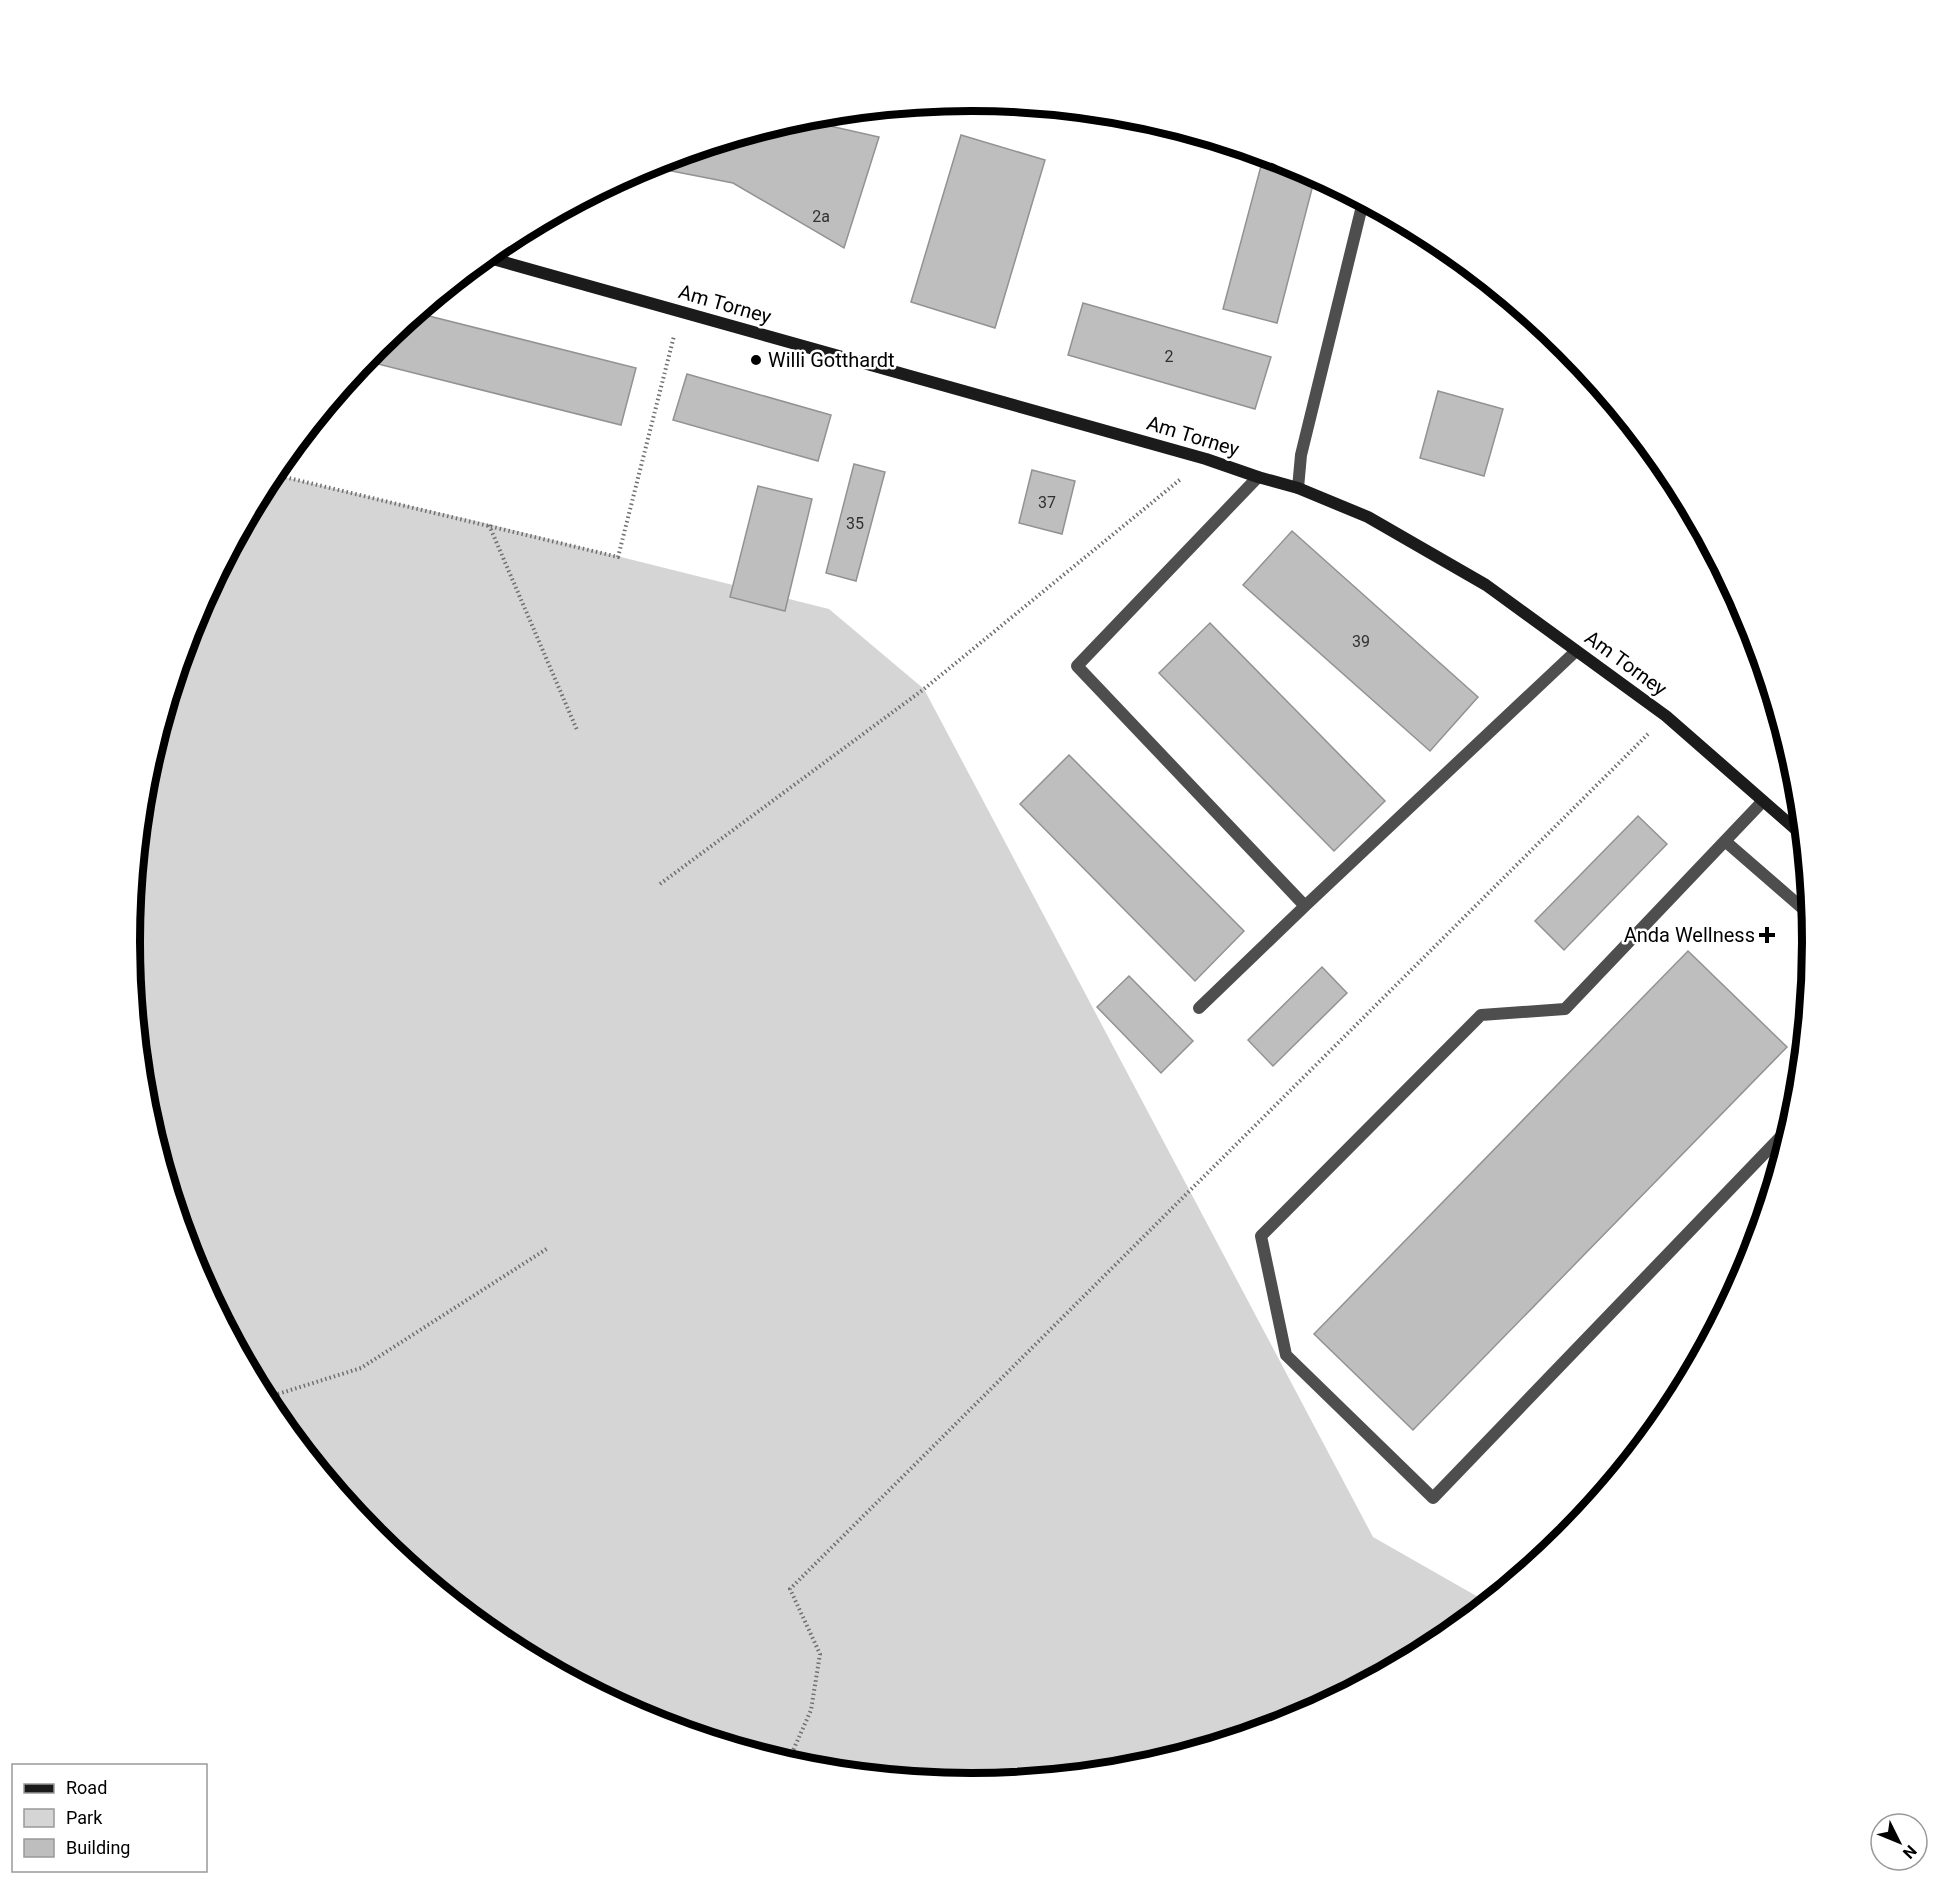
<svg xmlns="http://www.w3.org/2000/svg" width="1941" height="1884" viewBox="0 0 1941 1884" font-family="Roboto,sans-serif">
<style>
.green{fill:#d5d5d5}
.building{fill:#bebebe;stroke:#929292;stroke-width:1.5}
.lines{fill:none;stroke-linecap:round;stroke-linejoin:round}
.path{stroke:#707070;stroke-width:4;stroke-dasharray:1.5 3;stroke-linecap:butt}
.lane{stroke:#4e4e4e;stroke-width:12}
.secondary{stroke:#1b1b1b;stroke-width:12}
.poi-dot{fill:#000;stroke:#fff;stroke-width:2}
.labels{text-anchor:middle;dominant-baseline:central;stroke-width:5;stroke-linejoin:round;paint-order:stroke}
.number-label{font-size:16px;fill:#303030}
.street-label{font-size:20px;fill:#000;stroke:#fff}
.poi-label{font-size:20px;fill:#000;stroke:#fff;text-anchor:start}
.rim{fill:none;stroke:#000;stroke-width:8}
</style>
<rect width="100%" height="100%" fill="#fff"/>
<path class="green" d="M271 474 489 524 829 609 924 689 1373 1537 1487 1602 1438 1642 1292 1720 1134 1767 970 1783 806 1767 648 1719 503 1641 375 1537 271 1409 193 1264 145 1106 129 942 145 777 193 620Z"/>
<path class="building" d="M799 119 879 137 844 248 733 183 646 166Z
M961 135 1045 160 995 328 911 302Z
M1261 166 1314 181 1277 323 1223 309Z
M1083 303 1271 357 1255 409 1068 355Z
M417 313 636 368 621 425 378 364 384 340Z
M687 374 831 415 818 461 673 420Z
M1438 391 1503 409 1484 476 1420 458Z
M854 464 885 472 856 581 826 573Z
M1032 470 1075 481 1062 534 1019 523Z
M758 486 812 499 785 611 730 597Z
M1292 531 1478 697 1430 751 1243 585Z
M1210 623 1385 801 1334 851 1159 673Z
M1069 755 1244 931 1195 981 1020 804Z
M1638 816 1667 844 1564 950 1535 921Z
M1688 951 1787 1047 1413 1430 1314 1334Z
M1322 967 1347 993 1273 1066 1248 1040Z
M1129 976 1193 1041 1161 1073 1097 1007Z"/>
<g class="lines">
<path class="path" d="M272 474 618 557 674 336
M489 525 577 730
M660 884 924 689 1182 478
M265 1398 361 1368 548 1248
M788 1762 811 1710 820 1654 790 1589 1648 734"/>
<path class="lane" d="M1258 477 1077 666 1305 906 1576 651
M1298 488 1301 455 1363 202
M1763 801 1565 1009 1481 1015 1261 1236 1286 1355 1433 1498 1790 1127
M1725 841 1809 914
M1199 1008 1305 906"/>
<path class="secondary" d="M486 257 1206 459 1258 477 1298 488 1368 517 1486 585 1666 716 1801 834"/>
</g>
<g class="poi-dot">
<circle cx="756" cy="360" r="6"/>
<path d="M1764 926h6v6h6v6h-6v6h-6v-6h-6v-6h6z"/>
</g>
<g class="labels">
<g class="number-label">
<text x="821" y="216">2a</text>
<text x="1169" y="356">2</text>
<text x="1047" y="502">37</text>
<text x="855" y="523">35</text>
<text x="1361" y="641">39</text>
</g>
<g class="street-label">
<text transform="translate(725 304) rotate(16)">Am Torney</text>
<text transform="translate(1193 436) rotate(17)">Am Torney</text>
<text transform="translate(1626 663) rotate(36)">Am Torney</text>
</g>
<g class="poi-label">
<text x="768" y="360">Willi Gotthardt</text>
<text x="1755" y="935" text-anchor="end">Anda Wellness</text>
</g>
</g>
<path d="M0 0H1941V1884H0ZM140 942a831 831 0 1 1 1662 0a831 831 0 1 1-1662 0Z" fill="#fff" fill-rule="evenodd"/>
<path class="rim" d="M140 942a831 831 0 1 1 1662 0a831 831 0 1 1-1662 0Z"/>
<rect x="12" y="1764" width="195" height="108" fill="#ffffff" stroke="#999999" stroke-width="1.5"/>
<rect x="24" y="1784" width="30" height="9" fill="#1b1b1b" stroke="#999999" stroke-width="1.5"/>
<text x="66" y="1794" font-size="18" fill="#000000">Road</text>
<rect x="24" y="1809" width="30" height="18" fill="#d5d5d5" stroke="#999999" stroke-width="1.5"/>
<text x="66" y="1824" font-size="18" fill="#000000">Park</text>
<rect x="24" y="1839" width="30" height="18" fill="#bebebe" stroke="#999999" stroke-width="1.5"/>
<text x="66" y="1854" font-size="18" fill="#000000">Building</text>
<g transform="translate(1899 1842) rotate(133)"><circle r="28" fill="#ffffff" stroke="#999999" stroke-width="1.5"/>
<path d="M0-4.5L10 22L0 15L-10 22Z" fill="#000000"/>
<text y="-9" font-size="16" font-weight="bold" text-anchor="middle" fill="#000000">N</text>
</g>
</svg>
